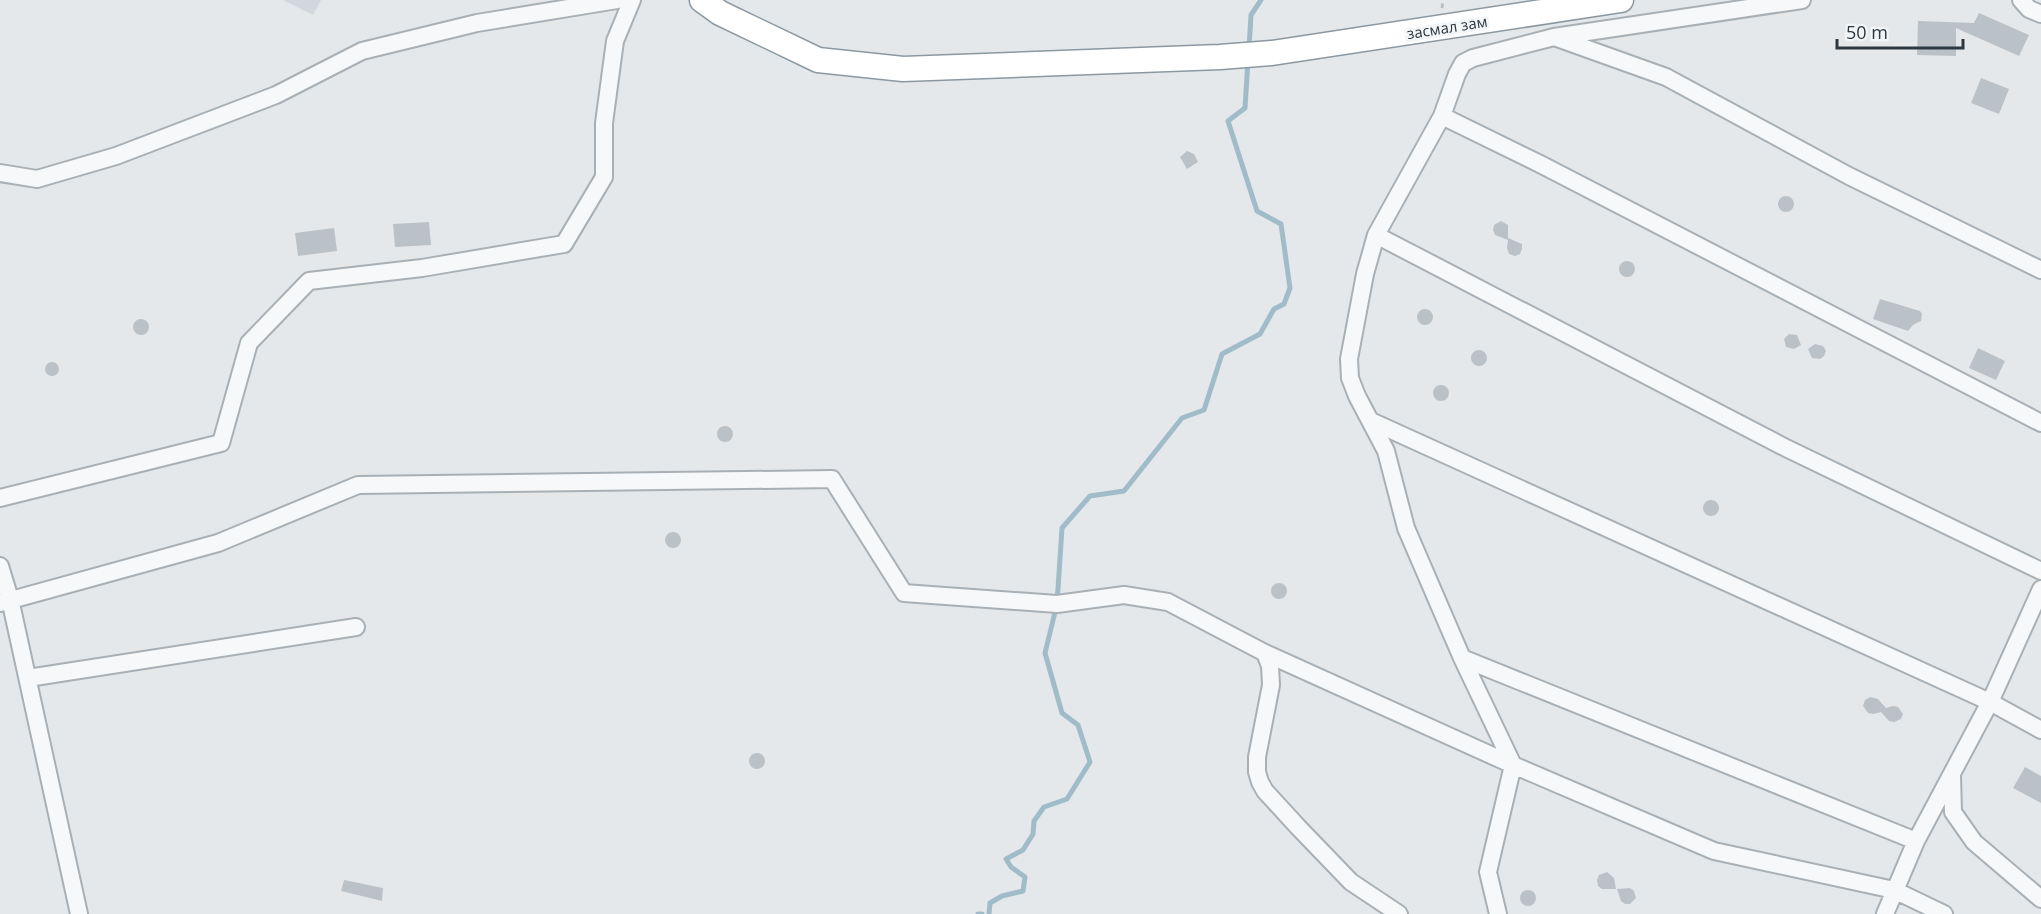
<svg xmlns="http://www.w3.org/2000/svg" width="2041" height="914" viewBox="0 0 2041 914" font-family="'Open Sans',sans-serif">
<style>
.built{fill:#d2d7dd}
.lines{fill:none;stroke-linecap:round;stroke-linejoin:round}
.stream{stroke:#a1bcc9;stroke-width:5}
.building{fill:#bbc2c7}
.minor-casing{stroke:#a9b0b5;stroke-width:20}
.highway-casing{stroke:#8c98a1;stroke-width:27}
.path{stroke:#b9bec2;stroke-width:3;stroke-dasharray:4.5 4.5;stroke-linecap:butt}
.minor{stroke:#f6f8f9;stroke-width:16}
.highway{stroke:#fff;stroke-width:24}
.labels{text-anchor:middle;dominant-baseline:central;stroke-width:6;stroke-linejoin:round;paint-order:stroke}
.street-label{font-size:15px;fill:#2c3842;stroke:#f3f6f8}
</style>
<rect width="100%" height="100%" fill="#e4e8eb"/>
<path class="built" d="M283 0H321L313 15Z"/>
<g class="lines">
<path class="stream" d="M1249 48 1251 15 1261 0
M978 914H982
M989 914 990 903 1002 896 1023 891 1025 877 1011 867 1006 859 1023 850 1033 834 1034 821 1044 807 1067 799 1090 762 1078 725 1062 713 1045 653 1057 604 1062 528 1090 496 1124 491 1182 418 1204 410 1222 354 1260 334 1274 309 1284 304 1290 288 1281 224 1257 211 1228 121 1245 108 1248 60"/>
</g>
<path class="building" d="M1979 13 2029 35 2019 56 1956 28V56L1917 55 1918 21 1974 23Z
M1981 78 2009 89 1999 114 1971 103Z
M1187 151 1194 154 1198 162 1187 169 1180 157Z
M1778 204a8 8 0 1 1 16 0a8 8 0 1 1-16 0Z
M1501 221 1508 225V238L1522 244V249L1520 254 1515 256 1509 254 1507 248 1508 240 1495 235 1493 230 1494 225Z
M429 222 431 245 395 247 393 224Z
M334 228 337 251 298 256 295 233Z
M1619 269a8 8 0 1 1 16 0a8 8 0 1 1-16 0Z
M1880 299 1920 311 1922 314 1921 321 1913 325 1908 331 1873 319Z
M1417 317a8 8 0 1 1 16 0a8 8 0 1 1-16 0Z
M133 327a8 8 0 1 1 16 0a8 8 0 1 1-16 0Z
M1789 334 1797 335 1801 345 1794 349 1786 347 1784 339Z
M1815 344 1823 346 1826 351 1824 356 1820 359 1812 358 1808 349Z
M1978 348 2005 361 1996 380 1969 368Z
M1471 358a8 8 0 1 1 16 0a8 8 0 1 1-16 0Z
M45 369a7 7 0 1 1 14 0a7 7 0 1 1-14 0Z
M1433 393a8 8 0 1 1 16 0a8 8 0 1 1-16 0Z
M717 434a8 8 0 1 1 16 0a8 8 0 1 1-16 0Z
M1703 508a8 8 0 1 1 16 0a8 8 0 1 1-16 0Z
M665 540a8 8 0 1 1 16 0a8 8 0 1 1-16 0Z
M1271 591a8 8 0 1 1 16 0a8 8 0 1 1-16 0Z
M1870 697 1878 699 1886 708 1893 706 1898 707 1903 714 1901 719 1894 722 1889 721 1881 712 1873 714 1868 713 1863 706 1865 700Z
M749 761a8 8 0 1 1 16 0a8 8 0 1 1-16 0Z
M2025 767 2041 776V803L2013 788Z
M1607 872 1614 878 1616 889H1602L1598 886 1597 880 1599 875Z
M344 880 383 888 382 901 341 891Z
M1630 888 1634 891 1636 898 1630 904H1625L1621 901 1617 889Z
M1520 898a8 8 0 1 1 16 0a8 8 0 1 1-16 0Z"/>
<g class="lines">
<g class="minor-casing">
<path id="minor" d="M1802 0 1554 37 1473 58 1463 63 1457 74 1442 116 1376 235 1365 274 1349 359 1350 378 1357 396 1386 451 1406 528 1462 658 1513 765 1714 851 1894 890 1944 914
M2021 0 2029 9 2041 14
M1557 38 1666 77 1849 176 2041 270
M1442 116 1542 165 2041 423
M0 173 37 179 116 156 276 95 362 51 477 23 617 0
M1376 235 1786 448 2041 571
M1371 421 1990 702 2041 730
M0 498 221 443 249 343 309 281 422 268 564 244 604 177V123L615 41 632 0
M0 566 10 599 79 914
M0 603 218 543 358 485 832 479 904 593 1057 604 1124 595 1168 602 1265 653 1513 765 1488 872 1498 914
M1265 653 1270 666 1271 685 1257 757V772L1260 782 1265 791 1298 827 1351 882 1399 914
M1462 658 1916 841
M28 678 356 627
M1952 775 1953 812 1974 842 2041 899
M1885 914 1916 841 1990 702 2041 589"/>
</g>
<g class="highway-casing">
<path id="highway" d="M702 0 720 13 818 60 903 69 1220 57 1272 53 1621 0"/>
</g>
<path class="path" d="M1442 8 1443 0"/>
<use href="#minor" class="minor"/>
<use href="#highway" class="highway"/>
</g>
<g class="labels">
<g class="street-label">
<text transform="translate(1447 27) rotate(-9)">засмал зам</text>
</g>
</g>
<path d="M1837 39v9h126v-9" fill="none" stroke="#2c3842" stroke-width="3"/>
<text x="1846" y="39" font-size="18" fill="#2c3842" stroke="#f3f6f8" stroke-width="4.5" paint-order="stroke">50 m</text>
</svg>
